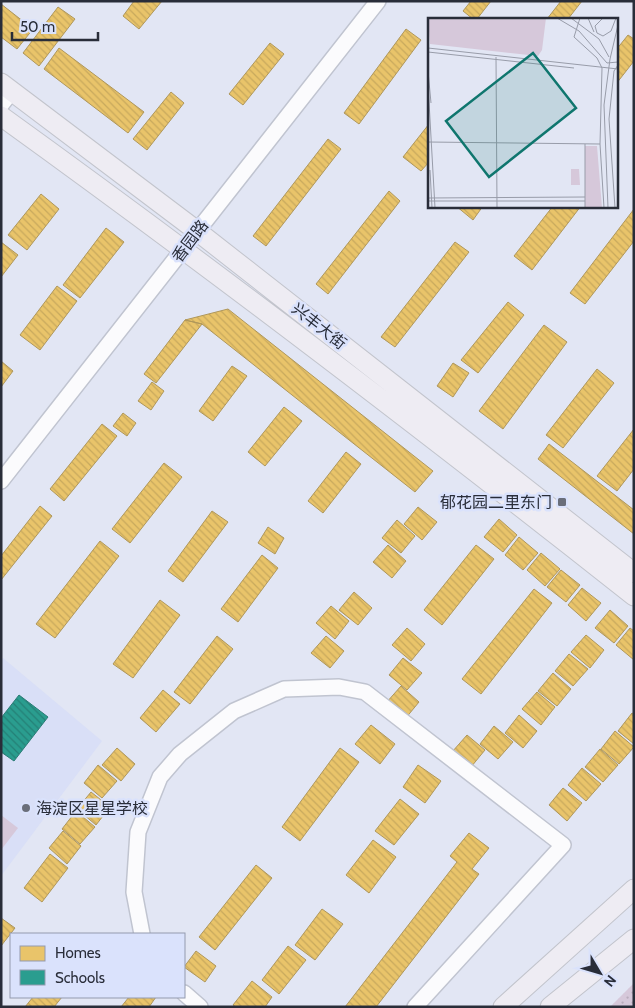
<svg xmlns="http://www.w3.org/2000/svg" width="635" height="1008" viewBox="0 0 635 1008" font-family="Cabin,'Noto Sans SC',sans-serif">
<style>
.built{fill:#d9dff7}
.grass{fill:url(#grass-dots)}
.pitch{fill:#d6c8da}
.homes{fill:url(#homes-back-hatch);stroke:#af975b}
.schools{fill:url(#schools-back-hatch);stroke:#2a7b75}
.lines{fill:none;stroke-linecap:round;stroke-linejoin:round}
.minor-casing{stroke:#c0c4d0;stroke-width:18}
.major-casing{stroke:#c2c4cc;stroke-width:21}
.minor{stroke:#fbfbfd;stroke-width:15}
.major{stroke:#eeecf3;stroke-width:19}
.poi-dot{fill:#6a6e7a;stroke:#dae2fc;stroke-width:2}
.labels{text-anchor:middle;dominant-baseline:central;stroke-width:5;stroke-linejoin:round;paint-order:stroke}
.street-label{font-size:16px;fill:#292d39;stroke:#dae2fc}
.poi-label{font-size:16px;fill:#292d39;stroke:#dae2fc;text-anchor:end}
.inset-road{fill:none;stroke:#989ca9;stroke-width:1}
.view{fill:#0f766e;fill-opacity:0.15;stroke:#0f766e;stroke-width:2.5}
.inset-edge{fill:none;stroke:#292d39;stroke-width:2.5}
</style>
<defs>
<pattern id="grass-dots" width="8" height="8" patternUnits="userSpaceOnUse" patternTransform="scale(1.25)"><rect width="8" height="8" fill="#d6c8da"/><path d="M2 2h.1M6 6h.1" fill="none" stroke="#b8acbc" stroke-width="1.8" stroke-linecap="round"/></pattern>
<pattern id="homes-back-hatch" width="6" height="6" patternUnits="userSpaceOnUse" patternTransform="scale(1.25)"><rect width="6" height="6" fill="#e9c46a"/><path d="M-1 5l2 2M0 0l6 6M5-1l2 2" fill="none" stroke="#c8a95d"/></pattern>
<pattern id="schools-back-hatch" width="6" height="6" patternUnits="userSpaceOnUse" patternTransform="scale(1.25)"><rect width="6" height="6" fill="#2a9d8f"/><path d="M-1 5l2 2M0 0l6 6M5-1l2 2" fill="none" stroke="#248076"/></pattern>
</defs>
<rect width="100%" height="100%" fill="#e2e6f4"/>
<path class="built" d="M3 658 102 741 1 876V661Z"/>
<path class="grass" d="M634 983V1007H610Z"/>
<path class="pitch" d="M1 815 18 828 1 850Z"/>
<path class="homes" d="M134 1H162L139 29 123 16Z
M471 1H491L477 19H473L463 11Z
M561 1H582L568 19H547Z
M1 4 33 29 17 49 1 37Z
M58 7 75 19 39 66 23 53Z
M406 29 421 40 359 124 344 113Z
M628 35 634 39V61L616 84V50Z
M270 43 284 54 243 105 229 94Z
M59 48 144 112 128 133 44 69Z
M171 92 184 103 147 150 133 139Z
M429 124V162L421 171 403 157Z
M328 139 341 149 266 246 253 236Z
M389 191 400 201 328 294 316 284Z
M41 194 59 209 27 250 8 235Z
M456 206H483L473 220Z
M553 206H581L532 270 514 256Z
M634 209V241L585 304 570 293Z
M106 228 124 242 80 298 63 285Z
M1 242 18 255 1 277Z
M455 242 469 252 395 347 381 337Z
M57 286 77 301 40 350 20 335Z
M508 302 524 315 478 373 461 360Z
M228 309 433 471 415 492 202 324 185 320Z
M185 320 202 324 156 383 144 374Z
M544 325 567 342 503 429 479 411Z
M1 361 13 371 1 387Z
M453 363 469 373 453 397 437 386Z
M232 366 247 376 213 421 199 411Z
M597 369 614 383 563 448 546 435Z
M152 382 164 391 151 410 138 401Z
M284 407 302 421 265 466 248 452Z
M123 413 136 423 127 436 113 426Z
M102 424 117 436 64 501 50 489Z
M634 429V469L617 491 597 476Z
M549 444 634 510V534L538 459Z
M346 452 361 464 323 513 308 501Z
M164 463 182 477 130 543 112 529Z
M40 506 52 516 1 580V556Z
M418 507 437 522 422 540 404 524Z
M212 511 228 522 183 582 168 571Z
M499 519 517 535 503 552 484 537Z
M397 520 415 536 401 553 382 538Z
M268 527 284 538 275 554 258 543Z
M519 537 538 553 523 570 505 555Z
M100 541 119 556 55 638 36 624Z
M388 545 406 561 392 578 373 562Z
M476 545 494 559 442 625 424 610Z
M541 553 560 569 545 586 527 570Z
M262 555 278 568 238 622 221 609Z
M561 570 580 585 566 602 547 587Z
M582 588 601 603 586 621 568 605Z
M534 589 552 603 481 694 462 679Z
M354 592 372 608 358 625 339 610Z
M160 600 180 615 133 678 113 664Z
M331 606 349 621 335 639 316 623Z
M610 610 628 626 614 643 595 628Z
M407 628 425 644 411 661 392 645Z
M630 628 634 631V660L616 645Z
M586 635 604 650 590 668 571 652Z
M217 636 233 649 190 704 174 692Z
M326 636 344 651 330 668 311 653Z
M569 654 588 669 573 686 555 671Z
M403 658 422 673 407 690 389 675Z
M553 673 571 689 557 706 538 691Z
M401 686 419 702 405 719 386 703Z
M163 690 180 704 156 732 140 718Z
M537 692 555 707 541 725 522 709Z
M632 713 634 714V744L618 731Z
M519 715 537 731 523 748 505 733Z
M371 725 395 744 380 764 355 744Z
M494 726 513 742 498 759 480 744Z
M615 731 634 747 619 764 601 749Z
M467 735 485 750 471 767 452 752Z
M117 748 135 764 121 781 102 765Z
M340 748 359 762 300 841 282 827Z
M600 749 618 765 603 782 585 767Z
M98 765 117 781 102 798 84 783Z
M418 765 441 781 425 803 403 787Z
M582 768 601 784 586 801 568 785Z
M563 788 582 803 567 821 549 805Z
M91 792 110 807 96 825 77 809Z
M400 799 419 814 394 845 375 831Z
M76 811 95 827 80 844 62 829Z
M63 831 81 846 67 864 49 848Z
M469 833 489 848 472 869 479 874 376 1007H345L457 862 450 856Z
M373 840 396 857 369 893 346 875Z
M50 854 68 868 42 902 24 888Z
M256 865 272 878 215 950 199 937Z
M322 909 343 924 315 960 295 945Z
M1 918 15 928 1 946Z
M288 946 306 960 279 994 262 980Z
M196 951 216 966 205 982 184 967Z
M252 981 272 997 265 1007H236L233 1005Z
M33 997H62L54 1007H25Z
M129 997H156L149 1007H121Z"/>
<path class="schools" d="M19 695 48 717 14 761 1 752V718Z"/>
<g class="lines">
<g class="minor-casing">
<path id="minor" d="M1 105 12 91
M1 481 378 1
M142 934 134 892 138 832 160 777 180 754 234 711 284 689 339 687 365 692 563 845 415 1007
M184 993 200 1007"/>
</g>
<g class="major-casing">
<path id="major" d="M1 83 197 231 634 573
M1 116C216 271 426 432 634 596
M503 1007 634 889
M550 1007 634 939"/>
</g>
<use href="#minor" class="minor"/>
<use href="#major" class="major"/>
</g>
<g class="poi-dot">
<rect x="557" y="497" width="10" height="10" rx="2.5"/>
<circle cx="26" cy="808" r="5"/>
</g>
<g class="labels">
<g class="street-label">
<text transform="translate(190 241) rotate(-53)">香园路</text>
<text transform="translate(319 326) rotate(38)">兴丰大街</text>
</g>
<g class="poi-label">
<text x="552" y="502">郁花园二里东门</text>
<text x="36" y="808" text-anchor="start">海淀区星星学校</text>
</g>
</g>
<g transform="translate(428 18)">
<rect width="190" height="190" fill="#e2e6f4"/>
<path d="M0 0H118L114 32 110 38 2 26ZM157 128H169L174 190H157Z" fill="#d6c8da"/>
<path d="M143 151H151L152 167H143Z" fill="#d6c8da"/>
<path class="inset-road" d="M129 0 151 13 179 45 190 44M143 0 171 21 181 39M152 0 146 19 169 40 174 50 172 126 176 190M160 0 166 14M175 0 167 8 169 15 175 18 183 13 188 0M0 30 190 51M0 34 146 50M68 39 69 190M0 53 3 85M0 66 7 190M0 124 172 126M2 152 4 190M0 180 157 179M0 183H157M157 190V126M180 190 176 87 182 41 190 7M187 190 181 101 186 53 190 47"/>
<path class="view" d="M105 35 148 90 61 159 18 103Z"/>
<rect width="190" height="190" class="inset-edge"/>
</g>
<rect width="635" height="1008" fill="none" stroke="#292d39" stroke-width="5"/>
<rect x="10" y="933" width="175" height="65" fill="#dae2fc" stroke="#939aae"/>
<rect x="20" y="946" width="25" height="15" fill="#e9c46a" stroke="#939aae"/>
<text x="55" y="958" font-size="15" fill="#292d39">Homes</text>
<rect x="20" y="970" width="25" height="15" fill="#2a9d8f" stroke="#939aae"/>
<text x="55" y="983" font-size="15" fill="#292d39">Schools</text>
<g transform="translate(600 973) rotate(128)" stroke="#dae2fc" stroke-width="4" paint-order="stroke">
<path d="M0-4L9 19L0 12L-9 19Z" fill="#292d39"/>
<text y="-8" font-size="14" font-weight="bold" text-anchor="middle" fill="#292d39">N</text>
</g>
<path d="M12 32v8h86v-8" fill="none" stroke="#292d39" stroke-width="2.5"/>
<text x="20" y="32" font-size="15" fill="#292d39" stroke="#dae2fc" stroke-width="4" paint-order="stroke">50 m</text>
</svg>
